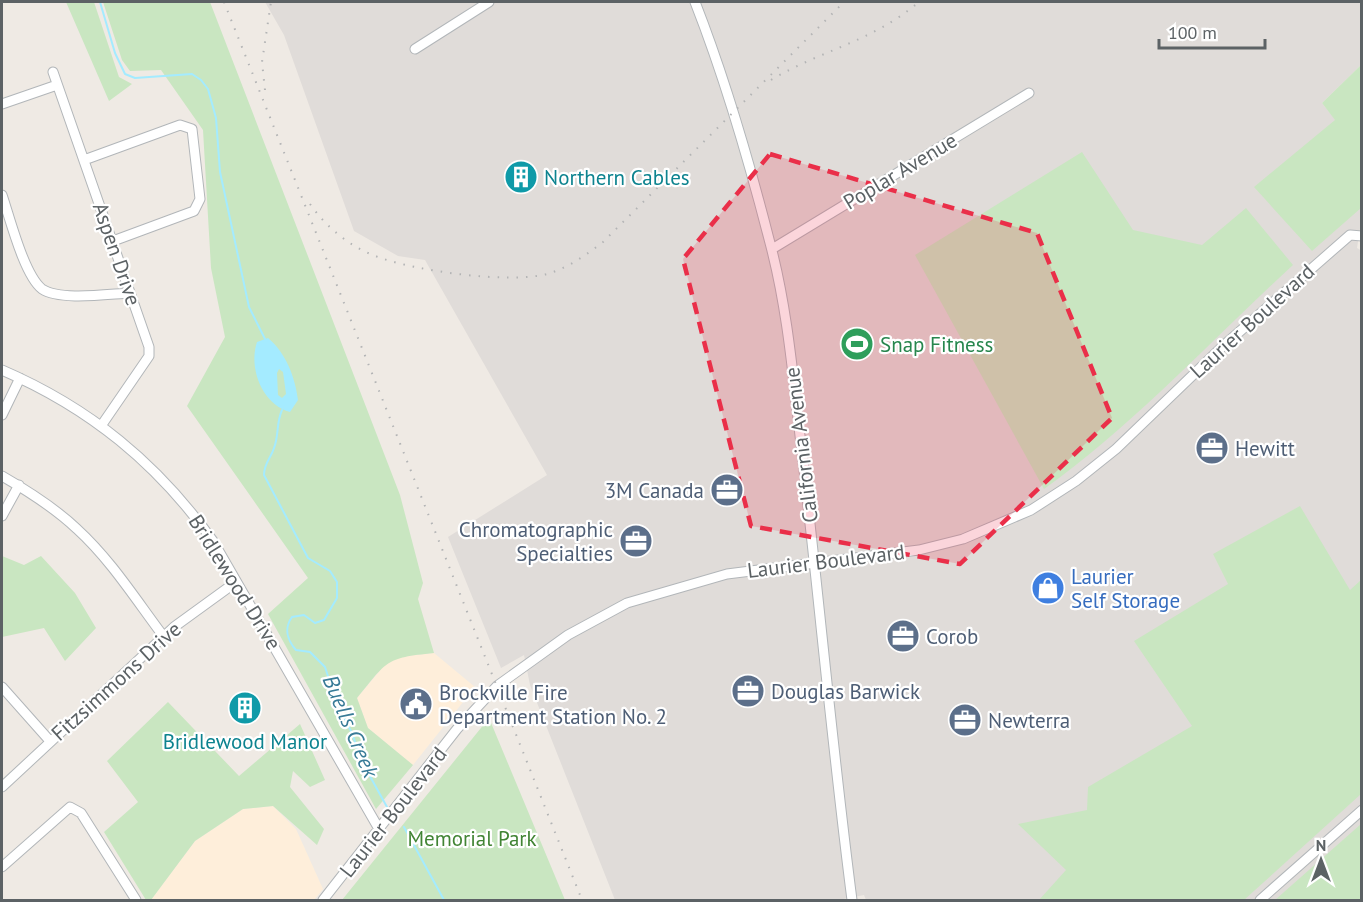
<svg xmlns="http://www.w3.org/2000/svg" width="1363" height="902" viewBox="0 0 1363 902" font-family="'PT Sans',sans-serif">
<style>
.commercial{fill:#feeeda}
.industrial{fill:#e0dcd9}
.green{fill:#c9e6c1}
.water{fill:#a4ebff;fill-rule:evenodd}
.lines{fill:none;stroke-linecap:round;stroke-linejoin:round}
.stream{stroke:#a4ebff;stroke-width:2}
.minor-casing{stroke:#b2b6b9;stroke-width:11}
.minor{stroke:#fff;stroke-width:9}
.rail{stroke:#b3b4b5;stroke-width:2;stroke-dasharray:1.5 8;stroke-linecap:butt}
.marked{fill:#ea2f49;fill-opacity:0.2;stroke:#ea2f49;stroke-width:4.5;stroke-dasharray:12 8;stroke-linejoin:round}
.labels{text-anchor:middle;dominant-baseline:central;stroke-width:4.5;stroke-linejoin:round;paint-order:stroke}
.street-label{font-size:21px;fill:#5c6265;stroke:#fff}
.culture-label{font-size:21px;fill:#0d838f;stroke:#fff;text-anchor:start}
.leisure-label{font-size:21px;fill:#27864d;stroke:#fff;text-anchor:start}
.service-label{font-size:21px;fill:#4e5e75;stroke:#fff;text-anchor:start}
.shop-label{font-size:21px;fill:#366cbe;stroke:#fff;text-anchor:start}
.park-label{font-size:21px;fill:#418434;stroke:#fff}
.water-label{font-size:22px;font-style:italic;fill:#387b97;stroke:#fff}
</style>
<rect width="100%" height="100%" fill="#efeae4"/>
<path class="commercial" d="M434 653 475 687 413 765 368 728 357 698 388 661 404 656Z
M273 806 296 829 323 889 314 900H151L195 841 243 809Z"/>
<path class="industrial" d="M265 2H1361V65L1322 103 1361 152V222L1357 248 1362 251 1361 900H866L864 895 838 900H615L530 685 524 655 501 668 448 537 547 475 425 260 398 256 354 231 284 35Z"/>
<path class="green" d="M66 2H94L119 77 132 84 109 101Z
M103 2H210L400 495 423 583 418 599 434 653C384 658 388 661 357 698L368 728 413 765 376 809 268 614 308 578 187 406 225 337 211 268 203 130 161 70 130 71 122 60Z
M1361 65V208L1312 251 1254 187 1335 120 1322 103Z
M1082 152 1133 230 1202 245 1246 208 1293 265C1211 340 1135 424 1044 489L915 255Z
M1300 506 1350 590 1361 580V794L1244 900H1039L1066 870 1018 824 1087 810 1088 787 1192 726 1134 641 1228 584 1213 554Z
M2 556 24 565 41 556 75 593 96 628 65 661 44 628 2 637Z
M168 702 239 776 300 724 325 780 310 787 293 771 290 787 324 829 317 845 273 806 243 809 195 841 151 900H146L104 832 138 802 107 761Z
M489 718 565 900H342Z
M1361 824V900H1275Z"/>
<path class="water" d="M268 338C286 353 295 377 298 400L290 412C263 405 248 369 257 342ZM279 369 283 372 286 394 282 398 278 395 277 373Z"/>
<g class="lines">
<path class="stream" d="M100 2 115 53 125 74 135 78 192 74 201 80 208 89 216 118 220 172 249 307 265 339
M282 410C276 423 279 436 274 448 271 458 264 463 264 475L308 558 330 571 337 582V598L324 620 315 623 304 615 292 617C284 628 287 640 296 650L310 652 325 667 338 707 352 733 361 760 387 807
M404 827 444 900"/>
<g class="minor-casing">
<path id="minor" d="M695 2C726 81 749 161 770 243 789 314 794 389 803 461 820 608 833 754 852 900
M415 49 489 2
M53 72 149 347V356L101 426
M2 104 57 85
M84 160 180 125 192 129 200 199 194 211 113 241
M2 195C10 218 24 275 42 289 60 301 108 294 130 293
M772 249 1029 93
M2 370C90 408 157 463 213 541L379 829
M2 415 20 378
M2 476C28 491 55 508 77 529 111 560 136 600 164 637
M2 516 19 485
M2 687 50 741
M2 787 174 627 236 582
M2 867 70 807 81 813 136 900
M323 900 457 729 497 686 568 635 627 603 727 574 919 550 963 539 1031 510 1076 481 1116 449 1222 347 1350 235 1362 236
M1260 900 1362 810"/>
</g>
<use href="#minor" class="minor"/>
<path class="rail" d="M224 2 582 900
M771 80C823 49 870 43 919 2
M265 90 262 62 271 2
M310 204C327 228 350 247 378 257 416 271 508 284 547 274 568 268 586 255 603 242L844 2"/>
</g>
<path class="marked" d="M770 154 1037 233 1112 418 960 564 751 526 683 259Z"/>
<defs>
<g id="building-disc" transform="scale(1.725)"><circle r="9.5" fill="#0f9aa8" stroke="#fff"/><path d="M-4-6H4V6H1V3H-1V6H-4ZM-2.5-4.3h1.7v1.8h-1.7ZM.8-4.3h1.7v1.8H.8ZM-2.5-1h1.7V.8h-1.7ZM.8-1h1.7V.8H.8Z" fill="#fff"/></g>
<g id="stadium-disc" transform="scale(1.725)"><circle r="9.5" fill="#2e9e5b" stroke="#fff"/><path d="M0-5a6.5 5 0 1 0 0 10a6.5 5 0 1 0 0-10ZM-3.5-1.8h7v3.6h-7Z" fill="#fff"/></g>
<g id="office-disc" transform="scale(1.725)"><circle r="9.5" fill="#5c6f8a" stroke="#fff"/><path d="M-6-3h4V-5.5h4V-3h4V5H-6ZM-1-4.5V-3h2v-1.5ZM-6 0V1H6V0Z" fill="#fff"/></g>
<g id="shop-disc" transform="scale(1.725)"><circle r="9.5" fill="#3f7fe0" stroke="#fff"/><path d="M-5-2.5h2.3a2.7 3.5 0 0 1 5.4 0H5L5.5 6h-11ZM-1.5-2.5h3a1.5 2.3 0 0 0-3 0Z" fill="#fff"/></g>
<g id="civic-disc" transform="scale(1.725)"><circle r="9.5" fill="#5c6f8a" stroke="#fff"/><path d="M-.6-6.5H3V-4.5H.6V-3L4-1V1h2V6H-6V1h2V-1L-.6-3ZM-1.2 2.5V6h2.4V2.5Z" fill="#fff"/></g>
</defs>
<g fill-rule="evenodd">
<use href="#building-disc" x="521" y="177"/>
<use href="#stadium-disc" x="857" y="344"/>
<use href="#office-disc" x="1212" y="448"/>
<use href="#office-disc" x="727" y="490"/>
<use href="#office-disc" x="636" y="541"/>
<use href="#shop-disc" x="1048" y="588"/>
<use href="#office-disc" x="903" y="636"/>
<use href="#office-disc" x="748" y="691"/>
<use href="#civic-disc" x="416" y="704"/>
<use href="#building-disc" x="245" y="708"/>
<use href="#office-disc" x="965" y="720"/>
</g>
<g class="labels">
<g class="street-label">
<text transform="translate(900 171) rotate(-31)">Poplar Avenue</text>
<text transform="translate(117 254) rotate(71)">Aspen Drive</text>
<text transform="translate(1252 321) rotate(-42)">Laurier Boulevard</text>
<text transform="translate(801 445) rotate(-97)">California Avenue</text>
<text transform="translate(826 561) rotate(-7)">Laurier Boulevard</text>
<text transform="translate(235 582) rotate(58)">Bridlewood Drive</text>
<text transform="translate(116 681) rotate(-42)">Fitzsimmons Drive</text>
<text transform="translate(393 812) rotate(-52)">Laurier Boulevard</text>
</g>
<g class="culture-label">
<text x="544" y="177">Northern Cables</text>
<text x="245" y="741" text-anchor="middle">Bridlewood Manor</text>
</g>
<g class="leisure-label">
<text x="880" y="344">Snap Fitness</text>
</g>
<g class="service-label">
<text x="1235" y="448">Hewitt</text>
<text x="704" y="490" text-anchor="end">3M Canada</text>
<text x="613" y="529" text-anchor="end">Chromatographic<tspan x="613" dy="24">Specialties</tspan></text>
<text x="926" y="636">Corob</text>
<text x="771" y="691">Douglas Barwick</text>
<text x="439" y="692">Brockville Fire<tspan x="439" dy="24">Department Station No. 2</tspan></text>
<text x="988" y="720">Newterra</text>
</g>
<g class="shop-label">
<text x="1071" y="576">Laurier<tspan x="1071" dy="24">Self Storage</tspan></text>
</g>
<g class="park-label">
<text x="472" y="838">Memorial Park</text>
</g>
<g class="water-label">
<text transform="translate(351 726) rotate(67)">Buells Creek</text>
</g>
</g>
<rect width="1363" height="902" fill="none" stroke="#5c6265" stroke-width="6"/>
<g transform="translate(1321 860)" stroke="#ffffff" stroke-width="4.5" paint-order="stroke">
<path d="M0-4.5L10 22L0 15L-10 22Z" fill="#5c6265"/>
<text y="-9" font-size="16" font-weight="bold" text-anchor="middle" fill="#5c6265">N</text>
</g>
<path d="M1159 39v9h106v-9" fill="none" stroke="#5c6265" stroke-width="3"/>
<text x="1168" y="39" font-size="18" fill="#5c6265" stroke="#ffffff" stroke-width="4.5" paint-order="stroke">100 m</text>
</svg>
